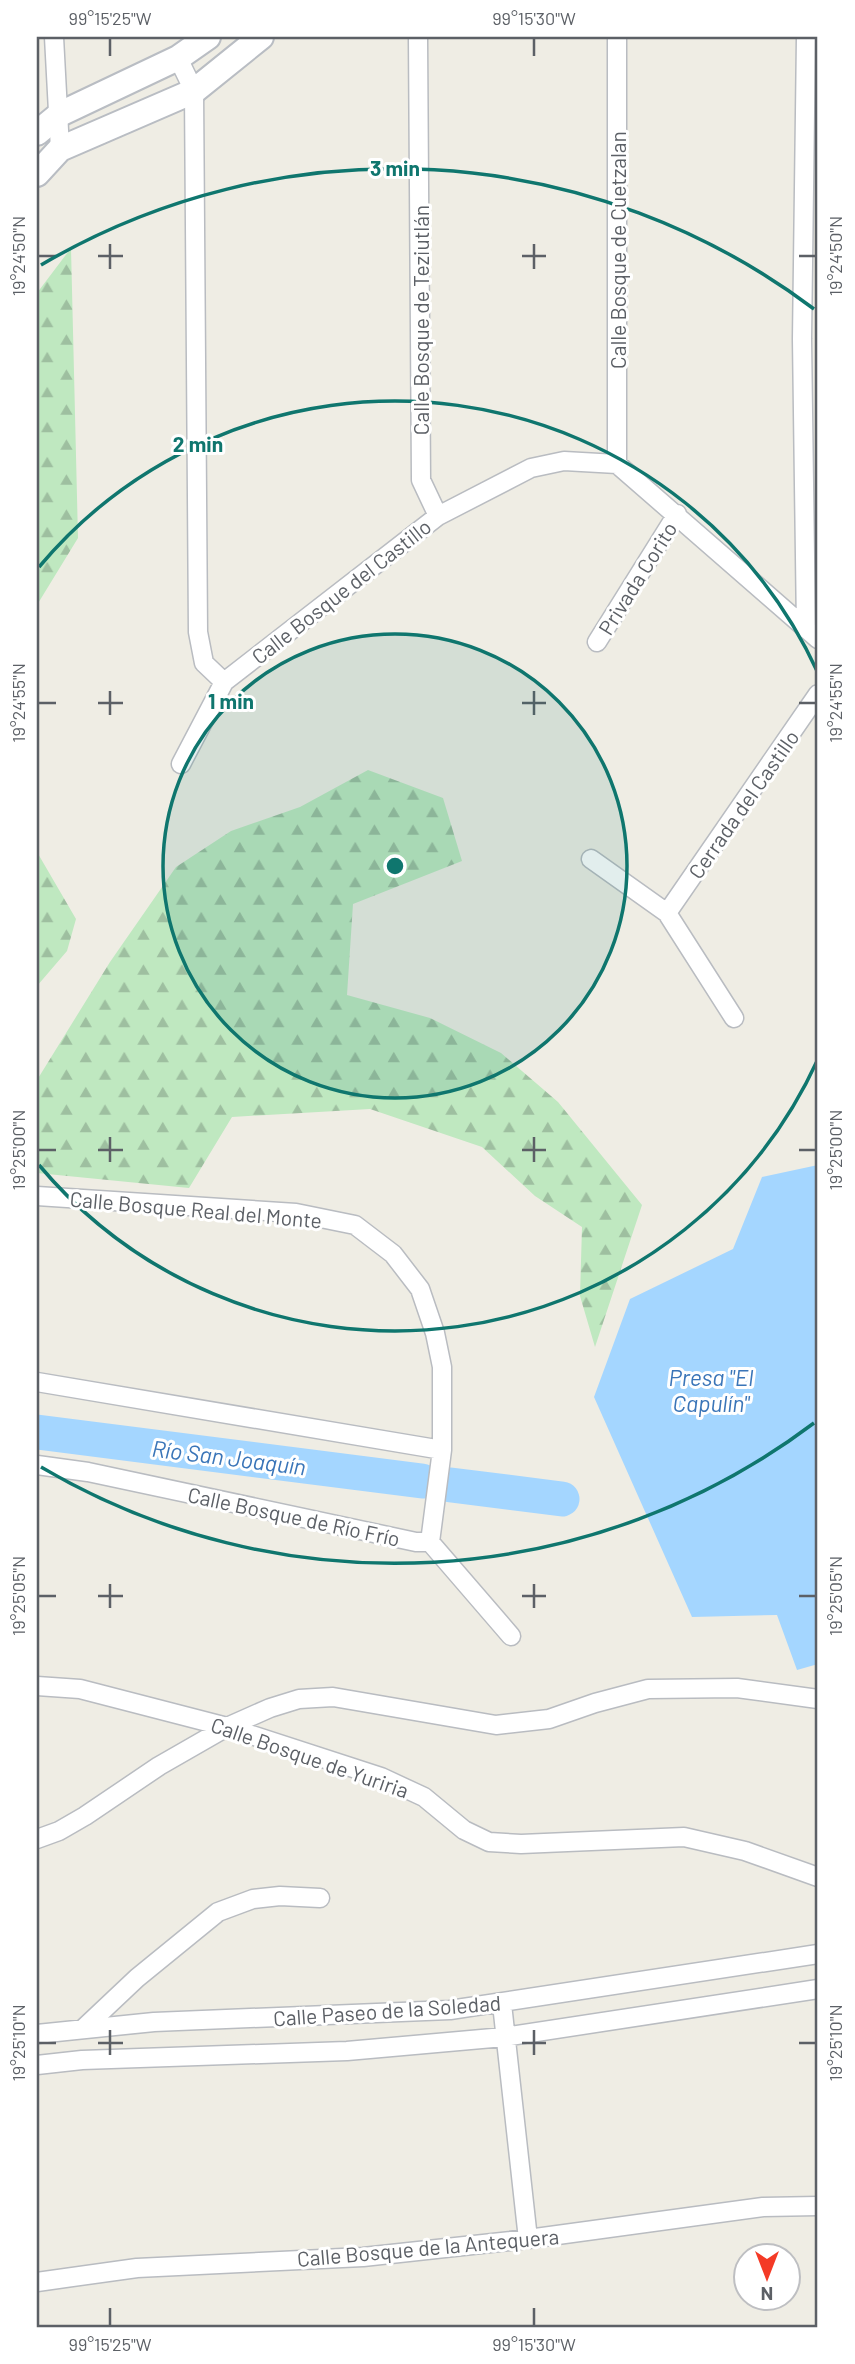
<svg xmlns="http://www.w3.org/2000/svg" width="855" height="2364" viewBox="0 0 855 2364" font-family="Barlow,sans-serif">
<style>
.forest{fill:url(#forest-firs)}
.water{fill:#a4d6ff}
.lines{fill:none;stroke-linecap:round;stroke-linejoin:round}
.river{stroke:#a4d6ff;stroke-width:35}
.minor-casing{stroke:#b9bcc1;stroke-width:21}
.secondary-casing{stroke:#b9bdc3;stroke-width:28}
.minor{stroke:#fff;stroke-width:18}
.secondary{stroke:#fff;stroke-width:24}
.ticks{fill:none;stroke:#5c6066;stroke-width:2.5}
.ring{fill:none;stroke:#0f766e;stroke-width:3.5}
.labels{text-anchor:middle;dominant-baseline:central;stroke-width:6;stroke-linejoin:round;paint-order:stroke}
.street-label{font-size:21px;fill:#5c6066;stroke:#fff}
.water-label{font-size:23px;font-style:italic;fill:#3a75b8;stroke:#fff}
.centre{fill:#0f766e;stroke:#fff;stroke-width:3.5}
.ring-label{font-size:21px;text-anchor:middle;font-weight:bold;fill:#0f766e;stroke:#fff;stroke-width:6;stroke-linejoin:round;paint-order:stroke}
.neatline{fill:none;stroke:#5c6066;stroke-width:2.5}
.ticks-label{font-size:18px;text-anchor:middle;fill:#5c6066}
</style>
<defs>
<pattern id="forest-firs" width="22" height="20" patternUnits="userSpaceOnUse" patternTransform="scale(1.75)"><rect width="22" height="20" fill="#bfe8c0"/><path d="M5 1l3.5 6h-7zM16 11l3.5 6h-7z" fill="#9ebfa0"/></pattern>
</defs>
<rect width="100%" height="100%" fill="#efede4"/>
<path class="forest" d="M71 248 78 538 37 605V293Z
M368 770 443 798 462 861 353 904 347 995 430 1018 501 1053 558 1102 642 1205 595 1347 580 1296 582 1227 535 1196 482 1147 370 1109 232 1117 189 1188 37 1173V1080L110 962 176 867 231 831 300 807Z
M37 852 76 919 67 951 37 986Z"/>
<path class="water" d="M818 1165V1664L797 1670 777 1615 692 1617 594 1397 630 1299 733 1249 762 1177Z"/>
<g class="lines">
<path class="river" d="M37 1432 422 1481
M451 1485 562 1499"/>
<g class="minor-casing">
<path id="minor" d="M54 37 60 149
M418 37 421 480 438 516
M806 37 802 339 806 629
M178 58 194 91 198 632 204 663 224 682
M617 464V37
M597 642 677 514
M181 764 224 682 438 516 531 468 564 461 617 464 818 639
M591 859 667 913 734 1018
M667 913 818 694
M37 1196 296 1213 355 1225 393 1254 420 1289 435 1333 442 1367V1450L430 1542
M37 1382 442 1450
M37 1465 88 1472 416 1542H430L511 1636
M37 1686 80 1689 227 1727 381 1777 424 1797 464 1830 489 1842 521 1844 684 1837 745 1851 818 1877
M37 1839 59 1831 85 1816 159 1766 227 1727 270 1708 299 1699 333 1697 496 1725 549 1719 595 1703 648 1689 737 1688 818 1699
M502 2004 528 2239
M84 2028 137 1978 218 1912 253 1899 280 1896 320 1898
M37 2034 154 2022 450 2010 818 1954
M37 2065 82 2060 347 2051 504 2037 818 1989
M37 2282 137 2268 363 2257 528 2239 763 2207 818 2206"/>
</g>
<g class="secondary-casing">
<path id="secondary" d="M37 133 60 114 178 58 208 37
M37 174 60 149 194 91 261 37"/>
</g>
<use href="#minor" class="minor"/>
<use href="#secondary" class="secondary"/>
</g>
<path class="ticks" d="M110 38V56M534 38V56M110 244V269M534 244V269M38 256H56M98 256H123M522 256H546M799 256H816M110 691V715M534 691V715M38 703H56M98 703H123M522 703H546M799 703H816M110 1137V1162M534 1137V1162M38 1150H56M98 1150H123M522 1150H546M799 1150H816M110 1584V1608M534 1584V1608M38 1596H56M98 1596H123M522 1596H546M799 1596H816M110 2030V2055M534 2030V2055M38 2043H56M98 2043H123M522 2043H546M799 2043H816M110 2308V2326M534 2308V2326"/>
<circle cx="395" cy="866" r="232" fill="#0f766e" fill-opacity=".12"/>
<g class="ring">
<circle cx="395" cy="866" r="232"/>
<path d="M818 1059A465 465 0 0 1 39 1165M39 567A465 465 0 0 1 818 673"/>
<path d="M814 1423A697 697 0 0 1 41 1467M41 265A697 697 0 0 1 814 309"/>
</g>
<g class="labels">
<g class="street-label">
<text transform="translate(617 250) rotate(-90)">Calle Bosque de Cuetzalan</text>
<text transform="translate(420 320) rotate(-90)">Calle Bosque de Teziutlán</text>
<text transform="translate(637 578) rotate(-58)">Privada Corito</text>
<text transform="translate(341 591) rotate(-38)">Calle Bosque del Castillo</text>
<text transform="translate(743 804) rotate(-55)">Cerrada del Castillo</text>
<text transform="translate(196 1209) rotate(5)">Calle Bosque Real del Monte</text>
<text transform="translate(294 1516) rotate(12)">Calle Bosque de Río Frío</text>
<text transform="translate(310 1757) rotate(19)">Calle Bosque de Yuriria</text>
<text transform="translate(387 2010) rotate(-4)">Calle Paseo de la Soledad</text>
<text transform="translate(428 2247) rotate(-5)">Calle Bosque de la Antequera</text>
</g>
<g class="water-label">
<text x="711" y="1377">Presa "El<tspan x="711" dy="26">Capulín"</tspan></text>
<text transform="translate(229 1457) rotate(7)">Río San Joaquín</text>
</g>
</g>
<circle cx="395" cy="866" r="10" class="centre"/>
<g class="ring-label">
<text x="395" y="176">3 min</text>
<text x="198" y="452">2 min</text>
<text x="231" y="709">1 min</text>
</g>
<rect width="855" height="2364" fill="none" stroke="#ffffff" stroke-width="77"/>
<g transform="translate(767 2277) rotate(180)"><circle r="33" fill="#ffffff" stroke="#bebfc2" stroke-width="2"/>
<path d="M0-5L12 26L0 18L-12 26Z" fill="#f43a26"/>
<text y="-10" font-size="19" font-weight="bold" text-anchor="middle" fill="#5c6066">N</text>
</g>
<rect x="38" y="38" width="778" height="2288" class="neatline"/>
<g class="ticks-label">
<text x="110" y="25">99°15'25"W</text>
<text x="534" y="25">99°15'30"W</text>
<text transform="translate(836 256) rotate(-90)" y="6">19°24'50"N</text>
<text transform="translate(19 256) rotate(-90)" y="6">19°24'50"N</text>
<text transform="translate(836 703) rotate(-90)" y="6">19°24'55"N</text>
<text transform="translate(19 703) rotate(-90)" y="6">19°24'55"N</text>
<text transform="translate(19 1150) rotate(-90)" y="6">19°25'00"N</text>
<text transform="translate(836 1150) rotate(-90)" y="6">19°25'00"N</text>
<text transform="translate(836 1596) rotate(-90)" y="6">19°25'05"N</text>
<text transform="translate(19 1596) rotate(-90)" y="6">19°25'05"N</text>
<text transform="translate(19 2043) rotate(-90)" y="6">19°25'10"N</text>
<text transform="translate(836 2043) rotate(-90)" y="6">19°25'10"N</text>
<text x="110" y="2351">99°15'25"W</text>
<text x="534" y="2351">99°15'30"W</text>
</g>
</svg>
